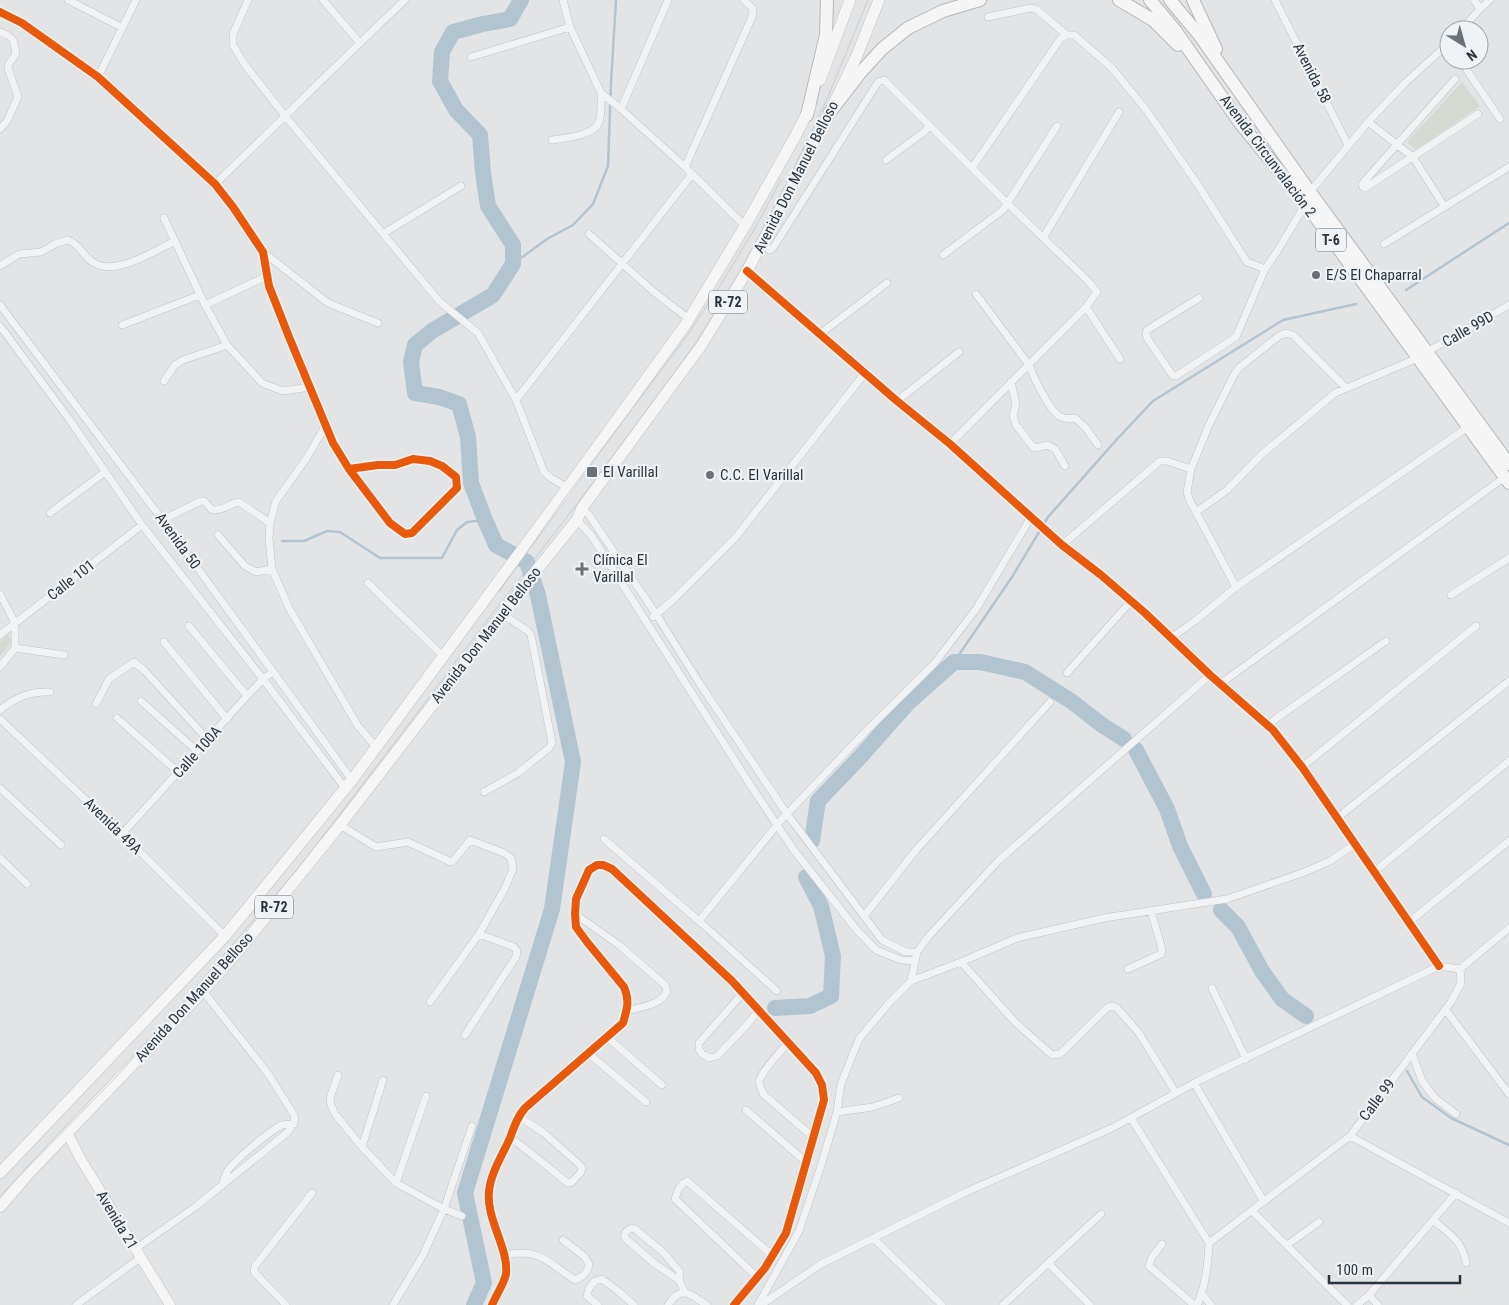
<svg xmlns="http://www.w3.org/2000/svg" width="1509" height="1305" viewBox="0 0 1509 1305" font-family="'Roboto Condensed',sans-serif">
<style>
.green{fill:#d4dad2}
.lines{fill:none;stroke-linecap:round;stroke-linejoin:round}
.stream{stroke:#b2c4cf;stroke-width:2.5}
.river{stroke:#b2c4cf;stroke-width:16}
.street-casing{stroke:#c0c2c4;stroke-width:8}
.secondary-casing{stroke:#c0c2c4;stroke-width:11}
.primary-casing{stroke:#bec1c3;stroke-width:12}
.highway-casing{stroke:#b4b7ba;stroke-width:14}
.street{stroke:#f0f2f3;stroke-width:7}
.secondary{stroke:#f5f5f6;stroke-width:10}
.primary{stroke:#f5f5f6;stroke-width:11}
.highway{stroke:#f5f5f6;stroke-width:12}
.tram{stroke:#cacccd;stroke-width:1}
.cycleway-casing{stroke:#eff3f5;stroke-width:11}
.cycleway{stroke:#e8590c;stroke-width:8}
.poi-dot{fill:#6a7279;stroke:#eff3f5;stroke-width:2}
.labels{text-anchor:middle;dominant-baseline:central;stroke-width:4.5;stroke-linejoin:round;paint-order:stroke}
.shield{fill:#eff3f5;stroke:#656d75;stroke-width:1}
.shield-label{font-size:14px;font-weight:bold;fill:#2a343e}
.street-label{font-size:15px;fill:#2a343e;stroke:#eff3f5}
.poi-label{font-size:15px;fill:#2a343e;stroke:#eff3f5;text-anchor:start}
</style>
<rect width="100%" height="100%" fill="#e2e4e6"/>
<path class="green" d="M1462 82 1480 106 1416 150 1407 142Z
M8 635 12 642 0 656V642Z"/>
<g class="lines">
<path class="stream" d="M513 264 547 239 573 225 593 204 608 166 611 83 616 0
M1406 290 1509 223
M282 541H304L327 531 340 532 380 558H442L457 530 467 522 485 520
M954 662 1012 577 1048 517 1119 437 1153 401 1283 320 1356 304
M1407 1071 1422 1097 1451 1118 1509 1145"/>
<path class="river" d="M1136 750 1167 809 1180 846 1204 894
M812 841 818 801 861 756 909 702 954 662H980L1025 672 1071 701 1102 725 1124 739
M1221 910 1238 927 1262 971 1282 999 1306 1016
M775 1008 810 1006 831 996 833 956 821 906 806 877
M474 1305 484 1283 465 1193 552 909 573 762 538 595 527 562 496 545 485 520 471 483 468 437 459 404 439 397 415 393 411 362 415 345 432 331 493 295 513 264V245L488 206 483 173 480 135 456 110 440 81 442 52 453 32 483 24 510 19 521 0"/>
<g class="street-casing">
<path id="street" d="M68 0 121 27
M248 0 233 34V45L245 65 286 117 439 301 478 333 516 400 544 472 551 478 568 488
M323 0 360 43
M563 0 570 27 601 93 621 109 685 167 745 226
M1275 0 1348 145
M1474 0 1480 9
M0 12 22 23 98 77 215 184 233 207 263 252 269 286 289 337 333 443 349 469 390 523 405 534 412 533 457 488 456 477 442 466 430 461 413 459 395 465H378L349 469
M988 17 1030 8 1036 9 1067 35
M1461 30 1480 9 1490 0
M471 57 570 27
M1460 60 1500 119
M98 77 136 0
M1455 79 1362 184 1363 187 1365 188 1478 114
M621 109 668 0
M1368 122 1413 157 1444 206
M0 129 7 121 18 97 8 68V65L16 54C14 40 14 37 0 32
M552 140C565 138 594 136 599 122 602 115 601 101 601 93
M886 160 924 132 929 126
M685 167 752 17 753 9 744 0
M972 168 1061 38 1067 35H1074L1112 68 1147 111 1198 185 1247 262 1265 269 1278 250 1306 203
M215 184C279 123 341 60 405 0
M1309 193 1368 122 1405 83 1449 43
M164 218 205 305 227 345 262 383 283 391 310 387
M384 233 461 186
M589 234 654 292 689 319
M1043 238 1119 112
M761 244 770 250 773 248 878 82 884 80 1008 204 1087 280 1097 292 1086 307 950 444
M1384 244 1509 167
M263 252 328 303 378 323
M943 255 1003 210 1057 126
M0 266 19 254 41 252 57 243 68 240C80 244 83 257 94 263 117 276 154 251 175 241
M747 271 897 401 950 444 1062 545 1101 575 1145 613 1210 675 1273 730 1302 767 1439 966
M976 294 1029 365C1034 378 1048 408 1059 416 1064 419 1069 419 1075 418L1085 427 1098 445
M1199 298 1147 330 1146 333 1147 338 1173 376H1176L1236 337 1265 269
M0 305 167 526 352 780
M205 305 267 276
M1086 307 1120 359
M122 325 200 295
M0 326 69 419 142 525 263 679 345 788
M820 334 887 283
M1427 352 1509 305
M164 381 175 365 183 360 227 345
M1011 382 1016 404 1013 415 1016 425 1033 447 1035 448 1048 445 1055 449 1065 466
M516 400 692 174
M897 401 959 352
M326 425 306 459 276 501 270 523 269 538 272 569 289 608 358 726 376 747
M582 508 589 515 656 614 700 684 787 814 882 940 906 952H917
M1196 512 1227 490 1262 454 1335 393 1418 358
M50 513 105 472
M162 520 201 501H204L212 510C222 511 229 504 239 502L270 523
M577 520 591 535 751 786 793 849 856 929 876 950 901 960 915 961
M218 535 245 566 256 572 272 569
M1062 545 1160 461H1167L1191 469
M368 583 443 656
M1236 587 1190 501 1187 492 1191 469 1209 425 1235 373 1240 367 1279 336 1286 333 1293 335 1346 388
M0 594 15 623V648L0 667
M1451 595 1509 558
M653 617 673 600 735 538 865 373
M189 626 247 696
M0 635 142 525
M1171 638 1196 620 1236 587 1468 427
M164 642 227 719
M15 648 64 655
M1067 673 1131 601
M1220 684 1505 477
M141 701 197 751
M96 704 109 679 134 662 145 671 207 739
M0 710C14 698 32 691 50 692
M117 718 178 772
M0 719 122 834 225 936
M1267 725 1386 641
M1302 767 1476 626
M0 788 61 845
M484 792 518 773 549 748 552 743 531 635 528 631 502 614
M1337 818 1509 681
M340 825 376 847 408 842 451 862 454 860 470 840 504 853 511 858 513 869 505 888 479 934 514 947 517 951 516 957 465 1035
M122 834 247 696 263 679 273 672
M604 839 699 921 782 819 867 730 934 664 976 609 1031 517
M0 858 27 884
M1375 871 1509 761
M575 914 619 945 665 985 667 991C662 1005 640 1007 627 1011
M864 916 916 850 1050 702
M699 921 777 991
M1409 922 1509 841
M961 962 1015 1022 1052 1055 1060 1054 1108 1007 1113 1006 1117 1008 1139 1033 1176 1093
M1128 969 1161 954 1162 949 1151 911
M1460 969 1509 928
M911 981 917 952 928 937 999 860 1210 675
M1212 988 1246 1059
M742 994 699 1043V1049L702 1054 710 1058 717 1056 746 1026 759 1010
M430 1002 479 934
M1445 1009 1509 1094
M607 1037 662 1085
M788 1043C781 1051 761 1071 759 1082 759 1085 762 1090 763 1094L813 1137
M588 1053 646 1102
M1412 1053 1422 1081 1435 1098 1456 1114
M338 1075 330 1098 331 1105 335 1114 362 1147 396 1183 444 1209 462 1216
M1194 1083 1264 1202
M746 1110 806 1162
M837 1112 873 1107 899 1098
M1131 1118 1209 1243C1208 1264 1206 1285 1197 1305
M1350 1136 1509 1223
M510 1137 528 1151 568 1183H571L581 1172 582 1168 580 1165 544 1133 518 1116
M362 1147 383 1080
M223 1183C224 1180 225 1175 227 1172 232 1162 271 1130 282 1125 286 1124 290 1124 294 1124
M396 1183 426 1096
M1252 1211 1347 1305
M1433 1220C1449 1234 1463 1241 1466 1263
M873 1238 942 1305
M1209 1243 1350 1136 1451 1002 1461 983 1460 969
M1162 1244 1152 1257 1149 1266 1194 1305
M1287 1245 1319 1222
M135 1249 195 1207 288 1132 295 1120 294 1115 269 1075 203 991
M504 1255C510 1254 517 1253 524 1253 545 1254 558 1270 575 1280 583 1277 588 1273 589 1264L584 1256 563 1240
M1048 1263 1090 1305
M757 1277 675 1199C677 1191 680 1184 687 1181L772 1255
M679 1280 655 1264 625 1238C623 1232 628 1230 632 1228L635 1229 664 1253 680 1272 679 1280 685 1293
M1202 1294 1211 1305
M1369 1295 1378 1305
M76 1305 140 1258
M286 1305 254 1272 255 1266 312 1193
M393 1305 423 1255 444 1209 472 1126
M492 1305C496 1295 504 1284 506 1274 509 1249 486 1219 489 1192 490 1174 503 1154 510 1138 514 1127 517 1117 525 1108L623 1023C627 1009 630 1001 624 987L587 942 576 927 575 914 576 899 589 870 597 865H603L612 869 732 981 816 1073 822 1085 824 1100 786 1233 765 1268 734 1305
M598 1305 587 1296 589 1288 595 1281 602 1279 618 1291 634 1305
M668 1305C682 1284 689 1294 707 1305
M758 1305 799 1231 820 1169 837 1112 841 1084 859 1039 889 1003 911 981 961 962 1017 938 1104 918 1227 899 1302 873 1330 861 1355 844
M761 1305 821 1264 966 1192 1112 1128 1200 1080 1439 966 1460 969
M1003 1305 1101 1214
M1357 1305 1369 1295 1456 1193"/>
</g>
<g class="secondary-casing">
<path id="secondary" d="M68 1134 80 1158 170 1305"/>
</g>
<g class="primary-casing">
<path id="primary" d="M820 80 850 0
M0 1173 225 936 352 780 563 494 686 324 745 226 796 135 810 107
M0 1207 31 1171 203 991 239 950 340 825 531 577 577 520 582 508 700 347 747 271 830 112 855 60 879 0"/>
</g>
<g class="highway-casing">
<path id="highway" d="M1119 0 1153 20 1178 45
M1150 0 1175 30 1240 123 1306 204 1509 483
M1170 0 1200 36 1310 192 1509 464
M1193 0 1216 49
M830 112 860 73 882 49 908 28 943 11 980 0
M807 115 826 35 827 0"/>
</g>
<use href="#street" class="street"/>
<use href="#secondary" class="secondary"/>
<use href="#primary" class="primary"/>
<use href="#highway" class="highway"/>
<path class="tram" d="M499 592 567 495 687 336 718 289 754 230 781 180
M0 1196 117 1076 189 995 296 871 405 729 469 644 577 504 697 342 740 271 780 197 827 99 868 0"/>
<g class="cycleway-casing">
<path id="cycleway" d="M0 12 22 23 98 77 215 184 233 207 263 252 269 286 289 337 333 443 349 469 390 523 405 534 412 533 457 488 456 477 442 466 430 461 413 459 395 465H378L349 469
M747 271 897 401 950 444 1062 545 1101 575 1145 613 1210 675 1273 730 1302 767 1439 966
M492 1305C496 1295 504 1284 506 1274 509 1249 486 1219 489 1192 490 1174 503 1154 510 1138 514 1127 517 1117 525 1108L623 1023C627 1009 630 1001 624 987L587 942 576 927 575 914 576 899 589 870 597 865H603L612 869 732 981 816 1073 822 1085 824 1100 786 1233 765 1268 734 1305"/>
</g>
<use href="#cycleway" class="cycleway"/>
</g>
<g class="poi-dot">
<circle cx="1316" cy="275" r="5"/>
<rect x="586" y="466" width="12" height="12" rx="2.5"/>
<circle cx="710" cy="475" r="5"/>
<path d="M579.5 561.5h5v5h5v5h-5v5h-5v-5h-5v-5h5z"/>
</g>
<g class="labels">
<g class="shield">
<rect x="1316" y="228.5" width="30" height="23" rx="4"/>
<rect x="709" y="290.5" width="38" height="23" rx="4"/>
<rect x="255" y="895.5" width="38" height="23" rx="4"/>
</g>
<g class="shield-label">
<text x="1331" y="240">T-6</text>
<text x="728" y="302">R-72</text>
<text x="274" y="907">R-72</text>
</g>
<g class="street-label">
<text transform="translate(1312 73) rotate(63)">Avenida 58</text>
<text transform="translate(1268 156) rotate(53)">Avenida Circunvalación 2</text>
<text transform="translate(796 177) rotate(-63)">Avenida Don Manuel Belloso</text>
<text transform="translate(1468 329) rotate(-30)">Calle 99D</text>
<text transform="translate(178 541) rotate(54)">Avenida 50</text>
<text transform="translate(71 580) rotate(-38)">Calle 101</text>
<text transform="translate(486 635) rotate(-52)">Avenida Don Manuel Belloso</text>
<text transform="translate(197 752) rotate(-48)">Calle 100A</text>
<text transform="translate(113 826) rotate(44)">Avenida 49A</text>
<text transform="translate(194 997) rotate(-48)">Avenida Don Manuel Belloso</text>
<text transform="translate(1377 1100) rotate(-53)">Calle 99</text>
<text transform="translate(117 1220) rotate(59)">Avenida 21</text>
</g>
<g class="poi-label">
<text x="1326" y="275">E/S El Chaparral</text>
<text x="603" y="472">El Varillal</text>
<text x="720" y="475">C.C. El Varillal</text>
<text x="593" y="560">Clínica El<tspan x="593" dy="17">Varillal</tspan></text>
</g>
</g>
<g transform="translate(1464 45) rotate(143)"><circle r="24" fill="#eff3f5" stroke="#a0a7ac"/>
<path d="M0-4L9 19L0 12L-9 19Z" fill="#6a7279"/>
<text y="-8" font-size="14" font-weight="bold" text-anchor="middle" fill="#2a343e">N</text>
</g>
<path d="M1329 1275v8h131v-8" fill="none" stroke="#2a343e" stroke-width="2.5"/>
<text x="1336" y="1275" font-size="15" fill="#2a343e" stroke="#eff3f5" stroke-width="4" paint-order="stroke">100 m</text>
</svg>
